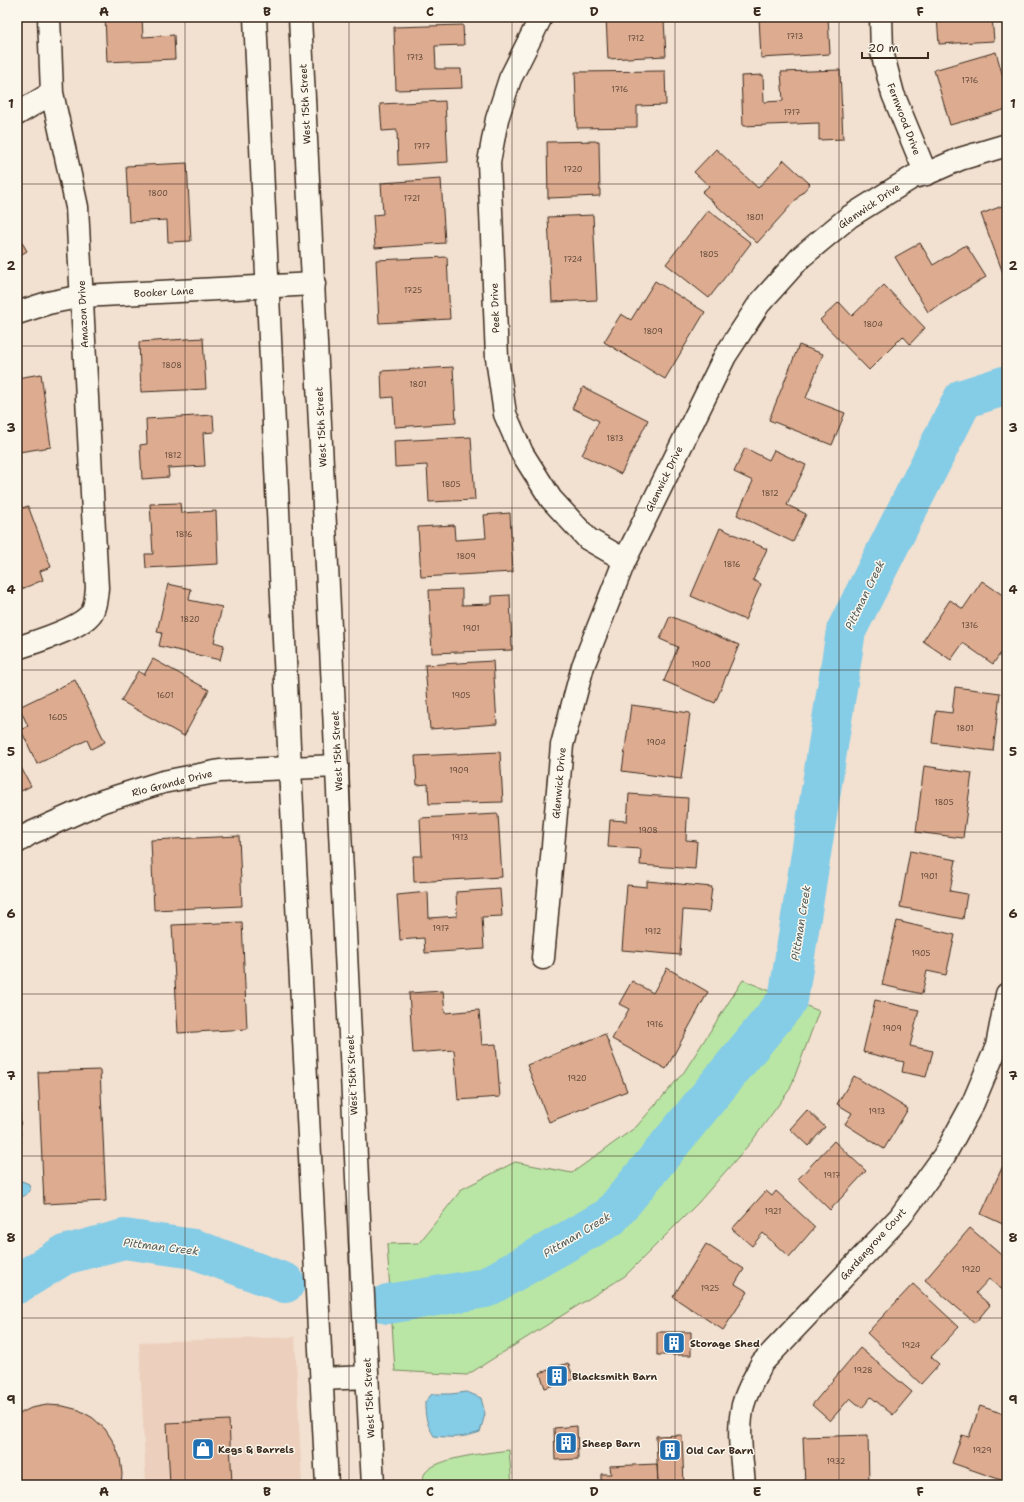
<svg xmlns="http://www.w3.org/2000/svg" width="1024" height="1502" viewBox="0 0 1024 1502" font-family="'Shantell Sans',sans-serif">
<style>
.built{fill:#ecd0bd}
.green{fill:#b9e6a4;stroke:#7a8861}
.water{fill:#85cce7;stroke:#678b97}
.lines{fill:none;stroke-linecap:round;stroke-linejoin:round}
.river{stroke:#85cce7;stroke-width:40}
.building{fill:#ddac90;stroke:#3b2a1e}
.minor-casing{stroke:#3b2a1e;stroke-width:25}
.major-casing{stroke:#3b2a1e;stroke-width:25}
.minor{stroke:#fbf7ec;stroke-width:22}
.major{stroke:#fbf7ec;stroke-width:22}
.grid{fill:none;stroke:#3b2a1e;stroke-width:1;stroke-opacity:0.55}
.labels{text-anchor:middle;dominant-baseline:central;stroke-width:3;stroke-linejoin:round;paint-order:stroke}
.number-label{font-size:8px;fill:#644a3a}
.street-label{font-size:10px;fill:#3b2a1e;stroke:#fbf7ec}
.poi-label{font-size:10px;font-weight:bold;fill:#3b2a1e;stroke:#fbf7ec;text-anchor:start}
.water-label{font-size:11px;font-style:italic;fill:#515b5a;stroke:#fbf7ec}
.neatline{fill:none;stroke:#3b2a1e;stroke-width:1.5}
.grid-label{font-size:13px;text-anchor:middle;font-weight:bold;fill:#3b2a1e}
</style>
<rect width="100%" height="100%" fill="#f2e0d0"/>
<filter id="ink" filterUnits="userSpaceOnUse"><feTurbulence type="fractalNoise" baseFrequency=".025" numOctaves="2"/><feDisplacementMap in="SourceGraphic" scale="8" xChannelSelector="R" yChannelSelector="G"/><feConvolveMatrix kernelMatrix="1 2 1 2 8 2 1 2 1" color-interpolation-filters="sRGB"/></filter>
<g filter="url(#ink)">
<path class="built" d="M295 1337 302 1485H146L139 1342Z"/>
<path class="green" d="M743 980 819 1011 790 1089 752 1141 698 1203 625 1276 467 1375 395 1371 387 1244 419 1243 462 1189 515 1162 572 1173 636 1127 684 1072Z
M509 1450 512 1485H422C422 1482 423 1476 425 1473 437 1457 489 1453 509 1450Z"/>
<path class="water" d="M22 1181 29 1184 30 1191C26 1195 22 1199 17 1195V1182Z
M467 1392 481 1398 485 1414 480 1432C463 1438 452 1438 434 1436 426 1423 425 1416 425 1402L432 1394H451Z"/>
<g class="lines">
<path class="river" d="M17 1284 64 1255 124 1239 194 1249 285 1283
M388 1304 485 1288 610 1217 788 1000 846 631 963 399 1007 385"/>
</g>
<path class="building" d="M105 17H142L143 37 174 35 175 59 107 62Z
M606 17H686V18L664 20 666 56 608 59Z
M759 17H828L830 54 761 58Z
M937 17H992L994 41 939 44Z
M463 25 464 45 435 46 436 69H461L462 88 396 90 394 27Z
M996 52 1007 91V109L950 125 934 70Z
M840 70 843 139 819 140V123L743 126 741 76 763 75 764 102 783 101 781 72Z
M665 71 666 105 637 106V127L577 128 575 72Z
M445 101 448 162 398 165 397 130 382 131 380 104Z
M599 141 600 196 548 198 547 142Z
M716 149 758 188 784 160 810 184 757 243 702 192 709 186 694 172Z
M187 163 191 241 168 242 167 220 129 222 126 166Z
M441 179 445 243 375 248 373 215 383 214 381 183Z
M1005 205 1007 209V281H1006L981 214Z
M708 210 751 243 709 298 666 264Z
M593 215 597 300 552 302 548 217Z
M17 234 27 251 17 257Z
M920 243 933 265 966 245 986 277 928 312 895 257Z
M447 257 450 319 379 323 376 260Z
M655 281 705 312 665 379 604 342 621 314 631 320Z
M884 285 925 328 910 344 903 336 869 370 820 320 839 302 852 316Z
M203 338 206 389 141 392 139 342Z
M799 345 823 354 806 398 845 413 832 445 769 420Z
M453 367 456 423 395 427 393 397 382 398 381 371Z
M41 374 51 447 19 452 20 459H17V378Z
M583 387 648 420 621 474 582 455 599 421 572 408Z
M213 415 214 432 203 433 205 466 168 468 169 477 142 479 140 445 147 444 146 419Z
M471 437 475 500 429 502 427 465 395 467 394 441Z
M745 448 769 460 774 450 806 465 787 505 806 514 793 542 737 515 753 481 734 472Z
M180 503 181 513 216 511 218 564 146 568 145 554H153L150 504Z
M28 506 51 567 40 571 43 580 17 591V510Z
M510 513 513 572 421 577 418 527 454 525 455 540 486 538 484 515Z
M720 528 767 549 753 580 761 584 745 620 691 596Z
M982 581 1007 598V644L993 664 963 643 951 660 923 641 950 600 963 609Z
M168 584 191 589 189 600 222 607 214 642 224 645 220 660 159 646 162 633 157 632Z
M462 589V605L492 604V596L510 595 512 650 432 653 429 590Z
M670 616 739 645 715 703 664 681 678 647 660 639Z
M153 659 209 690 184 736 121 701 138 671 144 675Z
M493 661 497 724 430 729 425 665Z
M75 680 105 742 91 749 87 740 37 764 21 730 28 726 19 707Z
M955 687 1000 693 993 751 932 743 936 711 952 713Z
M631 705 690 713 681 779 622 771Z
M500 752 503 802 429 804 428 784 417 785 415 756Z
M17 760 31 786 17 793Z
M924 766 972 773 963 838 916 832Z
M629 794 688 798 686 840 697 841 695 869 640 865 641 849 608 847 610 820 627 821Z
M498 814 502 877 414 882 413 856H422L420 818Z
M239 836 242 906 154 910 151 840Z
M910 851 956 860 950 891 967 894 963 919 900 907Z
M647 881 712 887 709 912 683 910 680 955 622 950 627 885 647 887Z
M500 889 502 916 482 917 484 949 425 953 424 938 400 940 397 895 428 892 429 918 457 916 456 892Z
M897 921 955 935 946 975 927 971 922 994 882 985Z
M242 922 247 1029 178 1033 172 925Z
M667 968 708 992 666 1069 612 1039 629 1009 619 1004 632 981 653 993Z
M443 991 445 1013 479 1010 482 1045 496 1044 500 1097 458 1100 454 1050 413 1053 409 993Z
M875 1000 919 1010 910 1046 933 1051 926 1077 902 1072 904 1062 863 1052Z
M605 1034 627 1091 549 1122 527 1065Z
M100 1070 106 1201 44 1204 38 1072Z
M854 1076 908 1109 884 1149 845 1124 852 1113 837 1104Z
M17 1086H19L21 1145H17Z
M807 1110 825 1127 808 1146 790 1129Z
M834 1141 866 1171 830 1210 798 1179Z
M1006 1159H1007V1226L981 1214Z
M766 1191 772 1196 776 1191 815 1227 789 1257 763 1233 752 1246 732 1229Z
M970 1228 1007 1260V1287L1004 1291 989 1279 976 1293 990 1305 975 1323 925 1280Z
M706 1244 744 1269 735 1284 748 1292 723 1330 673 1297Z
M913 1284 959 1327 931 1357 939 1364 921 1384 867 1333Z
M657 1332H691V1355H657Z
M860 1348 912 1392 893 1415 871 1397 862 1408 850 1398 830 1421 812 1405Z
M568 1363 574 1379 545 1388 540 1373Z
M47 1405 63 1406 79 1410 93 1418 105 1429 114 1443 120 1458 122 1474 121 1485H17V1415L31 1408Z
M980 1406 1007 1415V1482L952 1463 962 1435 969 1437Z
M229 1420 232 1485H170L167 1423Z
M577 1426 578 1459 555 1460 554 1428Z
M682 1435 684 1485H658L656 1436Z
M868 1435 869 1485H805L803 1437Z
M657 1464 658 1485H601V1474H611L610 1466Z"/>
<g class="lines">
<g class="minor-casing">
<path id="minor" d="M541 17 510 79 497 119 489 162 497 358 505 414 522 453 551 499 588 539 616 555 624 562
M881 17 882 52 893 94 926 174
M17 114 52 93
M17 313 48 303 82 296 314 284
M17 648C35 642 83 628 92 612 96 605 96 596 97 588L77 207 52 93 49 17
M17 842 29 834 103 801 163 782 220 771 337 766
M543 958 562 745 583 666 624 562 725 356 759 304 801 257 849 217 913 177 926 174 960 159 1007 145
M744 1485C742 1459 737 1431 743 1405 747 1390 755 1377 762 1363L900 1217 944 1156 973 1103 997 1046 1007 994"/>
</g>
<g class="major-casing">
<path id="major" d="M255 17 290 768 327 1485
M300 17 361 1259 373 1485
M321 1379 367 1377"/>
</g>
<use href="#minor" class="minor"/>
<use href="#major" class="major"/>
</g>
</g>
<path class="grid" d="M185 17V1485M349 17V1485M512 17V1485M675 17V1485M839 17V1485M17 184H1007M17 346H1007M17 508H1007M17 670H1007M17 832H1007M17 994H1007M17 1156H1007M17 1318H1007"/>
<defs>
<g id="building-square" transform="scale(1.15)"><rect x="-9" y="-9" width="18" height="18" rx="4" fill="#1f6fb2" stroke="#fbf7ec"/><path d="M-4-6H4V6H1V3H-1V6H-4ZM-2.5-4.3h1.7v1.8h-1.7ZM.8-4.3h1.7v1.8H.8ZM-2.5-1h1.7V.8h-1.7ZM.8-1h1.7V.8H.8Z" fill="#fff"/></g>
<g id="shop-square" transform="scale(1.15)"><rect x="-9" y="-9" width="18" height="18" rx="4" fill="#1f6fb2" stroke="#fbf7ec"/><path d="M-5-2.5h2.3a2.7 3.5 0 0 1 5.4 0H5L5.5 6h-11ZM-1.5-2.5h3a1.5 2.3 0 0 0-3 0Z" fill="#fff"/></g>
</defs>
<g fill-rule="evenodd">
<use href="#building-square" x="674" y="1343"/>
<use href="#building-square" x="557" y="1376"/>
<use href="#building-square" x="566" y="1443"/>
<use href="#shop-square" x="203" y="1449"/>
<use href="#building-square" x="670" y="1450"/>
</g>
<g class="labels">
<g class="number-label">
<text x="795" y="36">1713</text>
<text x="636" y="38">1712</text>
<text x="415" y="57">1713</text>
<text x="970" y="80">1716</text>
<text x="620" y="89">1716</text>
<text x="792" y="112">1717</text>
<text x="422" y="146">1717</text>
<text x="573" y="169">1720</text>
<text x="158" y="193">1800</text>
<text x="412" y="198">1721</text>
<text x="755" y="217">1801</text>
<text x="709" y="254">1805</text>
<text x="573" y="259">1724</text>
<text x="413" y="290">1725</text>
<text x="873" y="324">1804</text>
<text x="653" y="331">1809</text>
<text x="172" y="365">1808</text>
<text x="418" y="384">1801</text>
<text x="615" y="438">1813</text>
<text x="173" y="455">1812</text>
<text x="451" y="484">1805</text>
<text x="770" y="493">1812</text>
<text x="184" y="534">1816</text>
<text x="466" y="556">1809</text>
<text x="732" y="564">1816</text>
<text x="190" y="619">1820</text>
<text x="970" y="625">1316</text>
<text x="471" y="628">1901</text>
<text x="701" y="664">1900</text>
<text x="165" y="695">1601</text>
<text x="461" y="695">1905</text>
<text x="58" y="717">1605</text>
<text x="965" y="728">1801</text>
<text x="656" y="742">1904</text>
<text x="459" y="770">1909</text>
<text x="944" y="802">1805</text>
<text x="648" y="830">1908</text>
<text x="460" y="837">1913</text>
<text x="929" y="876">1901</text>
<text x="441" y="928">1917</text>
<text x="653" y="931">1912</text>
<text x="921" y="953">1905</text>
<text x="655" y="1024">1916</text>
<text x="892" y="1028">1909</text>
<text x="577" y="1078">1920</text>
<text x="877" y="1111">1913</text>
<text x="832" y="1175">1917</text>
<text x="773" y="1211">1921</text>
<text x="971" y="1269">1920</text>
<text x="710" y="1288">1925</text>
<text x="911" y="1345">1924</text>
<text x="863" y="1370">1928</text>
<text x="982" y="1450">1929</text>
<text x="836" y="1461">1932</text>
</g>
<g class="street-label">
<text transform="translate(305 104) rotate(-93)">West 15th Street</text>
<text transform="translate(904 119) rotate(69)">Fernwood Drive</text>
<text transform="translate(869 206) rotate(-34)">Glenwick Drive</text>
<text transform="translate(164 292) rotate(-3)">Booker Lane</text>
<text transform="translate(495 308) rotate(-92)">Peek Drive</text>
<text transform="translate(83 314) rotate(-93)">Amazon Drive</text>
<text transform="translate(321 427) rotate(-93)">West 15th Street</text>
<text transform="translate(664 479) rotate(-64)">Glenwick Drive</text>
<text transform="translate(337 751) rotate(-93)">West 15th Street</text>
<text transform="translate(172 783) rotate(-14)">Rio Grande Drive</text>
<text transform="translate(559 783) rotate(-85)">Glenwick Drive</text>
<text transform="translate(352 1075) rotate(-93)">West 15th Street</text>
<text transform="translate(873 1244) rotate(-48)">Gardengrove Court</text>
<text transform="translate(369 1398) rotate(-93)">West 15th Street</text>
</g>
<g class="poi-label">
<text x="690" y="1343">Storage Shed</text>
<text x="572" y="1376">Blacksmith Barn</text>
<text x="582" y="1443">Sheep Barn</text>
<text x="218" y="1449">Kegs &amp; Barrels</text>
<text x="686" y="1450">Old Car Barn</text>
</g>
<g class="water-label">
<text transform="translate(865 595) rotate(-64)">Pittman Creek</text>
<text transform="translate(801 923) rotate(-81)">Pittman Creek</text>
<text transform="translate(577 1235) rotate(-31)">Pittman Creek</text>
<text transform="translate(161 1247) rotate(7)">Pittman Creek</text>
</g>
</g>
<rect width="1024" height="1502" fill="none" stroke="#fbf7ec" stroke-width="44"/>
<path d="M862 52v6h66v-6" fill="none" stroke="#3b2a1e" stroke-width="2"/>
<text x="868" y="52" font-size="12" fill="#3b2a1e" stroke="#fbf7ec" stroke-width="3" paint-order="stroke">20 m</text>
<rect x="22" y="22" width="980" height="1458" class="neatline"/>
<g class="grid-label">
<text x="104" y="16">A</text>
<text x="267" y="16">B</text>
<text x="430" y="16">C</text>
<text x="594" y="16">D</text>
<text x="757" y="16">E</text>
<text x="920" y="16">F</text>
<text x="11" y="108">1</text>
<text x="1013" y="108">1</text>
<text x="11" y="270">2</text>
<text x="1013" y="270">2</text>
<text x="11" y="432">3</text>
<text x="1013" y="432">3</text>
<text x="11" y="594">4</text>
<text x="1013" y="594">4</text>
<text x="11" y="756">5</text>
<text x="1013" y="756">5</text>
<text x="11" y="918">6</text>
<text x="1013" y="918">6</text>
<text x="11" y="1080">7</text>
<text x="1013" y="1080">7</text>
<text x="11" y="1242">8</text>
<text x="1013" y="1242">8</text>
<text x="11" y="1404">9</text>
<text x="1013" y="1404">9</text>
<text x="104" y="1496">A</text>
<text x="267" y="1496">B</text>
<text x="430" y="1496">C</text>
<text x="594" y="1496">D</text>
<text x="757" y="1496">E</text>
<text x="920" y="1496">F</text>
</g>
</svg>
